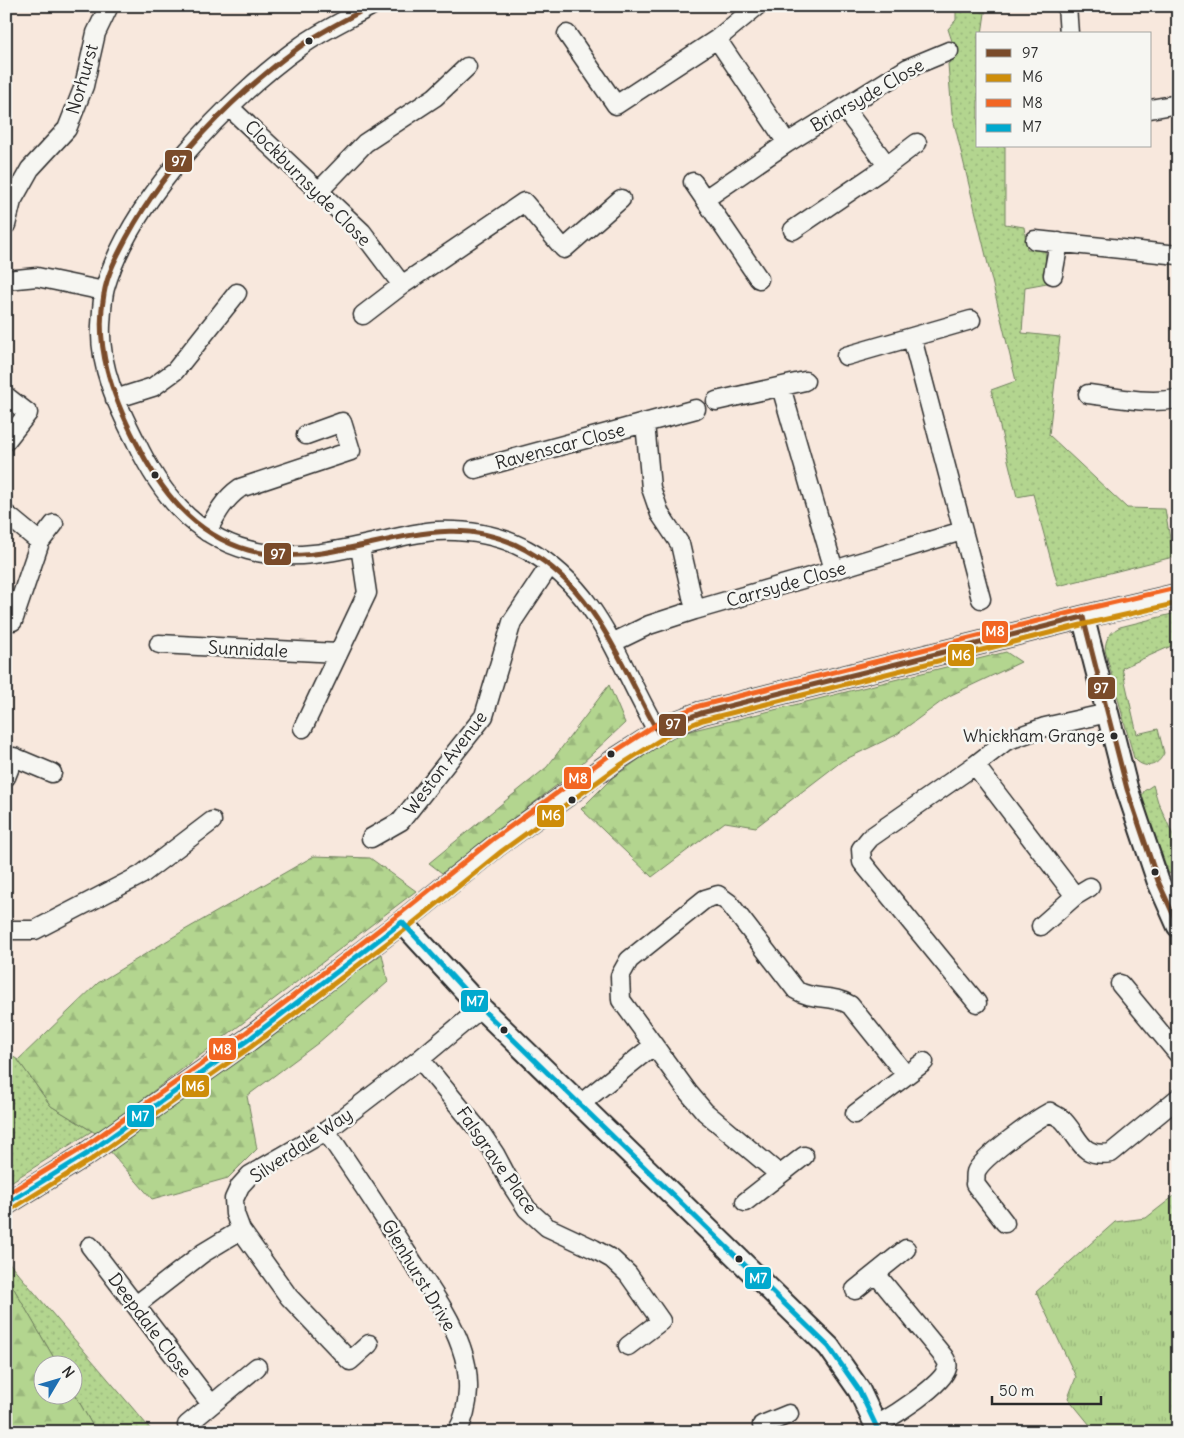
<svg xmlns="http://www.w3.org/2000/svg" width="1184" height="1438" viewBox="0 0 1184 1438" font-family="Delius,sans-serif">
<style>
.grass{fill:url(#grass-dots);stroke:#6f805d}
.forest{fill:url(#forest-firs);stroke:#6f805d}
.park{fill:url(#park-tufts);stroke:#6f805d}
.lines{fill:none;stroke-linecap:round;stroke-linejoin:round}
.minor-casing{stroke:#2b2b2b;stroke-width:21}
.tertiary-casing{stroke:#2b2b2b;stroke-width:25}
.minor{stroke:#f6f6f2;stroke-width:18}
.tertiary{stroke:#f6f6f2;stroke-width:21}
.bus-1-casing{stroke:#f6f6f2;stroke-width:9}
.bus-2-casing{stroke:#f6f6f2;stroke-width:9}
.bus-3-casing{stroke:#f6f6f2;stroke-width:9}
.bus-4-casing{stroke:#f6f6f2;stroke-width:9}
.bus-1{stroke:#7a4b2a;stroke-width:5}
.bus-2{stroke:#ce8d09;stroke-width:5}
.bus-3{stroke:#f26522;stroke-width:5}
.bus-4{stroke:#00a9ce;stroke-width:5}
.bus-dot{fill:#2b2b2b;stroke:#f6f6f2;stroke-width:2}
.labels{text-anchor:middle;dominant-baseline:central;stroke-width:5;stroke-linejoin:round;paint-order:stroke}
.bus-label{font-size:17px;fill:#2b2b2b;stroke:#f6f6f2;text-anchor:end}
.street-label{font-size:18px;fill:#2b2b2b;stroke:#f6f6f2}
.line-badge{stroke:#f6f6f2;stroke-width:2}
.badge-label{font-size:14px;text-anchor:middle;font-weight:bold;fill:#fff}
</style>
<defs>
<pattern id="grass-dots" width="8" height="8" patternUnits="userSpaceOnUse" patternTransform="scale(1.25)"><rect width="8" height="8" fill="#b3d58f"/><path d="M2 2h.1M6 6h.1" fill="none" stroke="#9ab77c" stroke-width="1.8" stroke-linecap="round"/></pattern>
<pattern id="forest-firs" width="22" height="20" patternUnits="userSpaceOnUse" patternTransform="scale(1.25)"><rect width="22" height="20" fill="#b3d58f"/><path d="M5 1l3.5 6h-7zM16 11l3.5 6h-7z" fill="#9ab77c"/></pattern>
<pattern id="park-tufts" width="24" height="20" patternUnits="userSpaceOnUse" patternTransform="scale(1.25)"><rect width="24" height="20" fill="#b3d58f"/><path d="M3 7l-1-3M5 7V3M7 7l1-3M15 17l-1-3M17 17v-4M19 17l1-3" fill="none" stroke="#9ab77c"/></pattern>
</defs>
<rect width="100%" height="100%" fill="#f8e8dd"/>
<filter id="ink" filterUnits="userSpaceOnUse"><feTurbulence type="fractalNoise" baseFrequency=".02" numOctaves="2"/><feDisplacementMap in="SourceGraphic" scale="10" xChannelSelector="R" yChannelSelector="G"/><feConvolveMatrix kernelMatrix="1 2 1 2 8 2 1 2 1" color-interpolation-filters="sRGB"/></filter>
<g filter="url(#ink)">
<path class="grass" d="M956 6H986L982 34H978V71L976 87 978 88V146H1005V224L1024 227 1027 249H1045L1047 283 1025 287 1022 333 1060 337 1049 435 1127 508 1165 509 1173 557 1058 586 1033 494 1017 497 991 390 1016 381 952 114 948 64 957 56 948 29 956 20Z
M1176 613 1178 643 1122 668 1137 734 1158 729 1164 753C1158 767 1144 770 1134 758L1105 650C1106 638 1109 633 1120 627Z
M1153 785 1158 802 1178 846V870L1169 874 1141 798 1144 791Z
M6 1052 18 1060 51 1106 92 1131 6 1185Z
M6 1259 153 1432H96L73 1391 72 1366 58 1365 6 1275Z"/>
<path class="forest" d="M1006 652 1021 662 949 696 896 735 842 761 756 827 725 822 652 877 581 809 612 778 674 735Z
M609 685 625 723 565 779 442 873 429 863 547 767Z
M314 856 370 858 416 891 97 1134 51 1106 18 1060 98 983 183 931Z
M382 954 388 982 318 1043 247 1096 257 1149 228 1178 152 1199 108 1149Z
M6 1275 58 1365 42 1366V1396H72L73 1391 96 1432H6Z"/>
<path class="park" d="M1178 1193V1417L1164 1432H1093L1094 1430 1068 1398 1076 1377 1036 1292 1115 1222 1146 1218Z"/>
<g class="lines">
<g class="minor-casing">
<path id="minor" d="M371 6C348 19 323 30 301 46 229 97 130 201 105 288 102 299 102 313 101 325 99 367 117 405 136 442 160 492 192 535 248 550 293 562 338 551 382 541 400 537 419 532 437 531 467 530 500 535 527 550 601 590 618 665 658 732
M1067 6 1069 34
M567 34 616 105 717 39 757 6
M717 39 787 143
M229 107 362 232 402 285
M844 108 887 165
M1150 109 1178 104
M693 182 759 279
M319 191 365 143 435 97 467 67
M705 199 787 143 908 68 949 51
M6 225 12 201 30 169 67 129 84 86 96 33 109 6
M793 230 880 171 917 143
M1035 240 1178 255
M1053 275 1059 242
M6 280 37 277 104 291
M363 315 402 285 524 202 564 249 621 199
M912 338 981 599
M846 356 971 320
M781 387 834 570
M1088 394C1118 398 1148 404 1178 399
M6 396 28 413 6 441
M115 399 153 387 175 371 237 293
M716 401 805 381
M645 423 651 488 660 514 680 544 695 610
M475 469 696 409
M6 514 40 542
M207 532C216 515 224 499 240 488L351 451 342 422 306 435
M13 621 40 542 54 524
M612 643 649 625 695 610 834 570 962 531
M159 644 338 653
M303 728 367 593 360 546
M975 765 1075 896
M6 777 14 757 52 773
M371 838 401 821 484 716 512 622 550 565
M1041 926 1075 896 1090 887
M6 930H35L141 875 212 821
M1120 984 1178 1054
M977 1003 862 862 861 849 870 838 975 765 1006 741 1045 727 1108 713
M420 1059 481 1133 495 1154 512 1186 527 1209 547 1227 594 1249 612 1259 628 1274 661 1321 628 1346
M579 1105 654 1045
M855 1114 924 1062
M326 1131C356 1174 384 1217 412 1261 430 1289 450 1315 461 1347 471 1374 471 1407 457 1432
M779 1174 705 1112 688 1092 621 1000 620 976 629 960 705 899 718 895 729 903 796 990C813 1001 833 994 850 1005L906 1075
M745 1202 804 1156
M1005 1223 975 1184C976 1181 975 1175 976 1172 981 1158 1035 1120 1050 1112 1054 1115 1060 1117 1063 1120 1081 1139 1080 1158 1111 1153L1178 1098
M90 1246 211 1404
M876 1274 944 1357C946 1361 949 1363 947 1368 943 1385 893 1416 877 1425
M855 1290 906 1249
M136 1305 203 1253 241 1230
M369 1344 350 1361 289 1297 241 1230 235 1214 234 1199 240 1186 250 1175 326 1131 420 1059 481 1008
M187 1425 257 1367
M765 1432 762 1425 789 1414"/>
</g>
<g class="tertiary-casing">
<path id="tertiary" d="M1083 617 1127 789 1158 881 1178 926
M402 922 481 1008 829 1347 859 1390 879 1432
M6 1204 88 1153 248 1040 402 922 497 845 618 758 668 726 701 713 1083 617 1178 595"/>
</g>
<use href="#minor" class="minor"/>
<use href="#tertiary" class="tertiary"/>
<g class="bus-1-casing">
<path id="bus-1" d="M371 6C347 19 323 30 301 46 232 96 168 162 127 237 118 254 107 274 104 294 94 347 112 395 136 442 160 490 193 534 248 550 342 576 434 497 526 550 596 589 621 666 658 732L684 719 701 713 1083 617 1127 789 1158 881 1178 925"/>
</g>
<g class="bus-2-casing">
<path id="bus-2" d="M10 1210 92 1159 252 1046 407 928 502 851 622 764 671 733 703 720 1085 624 1178 603"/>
</g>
<g class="bus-3-casing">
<path id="bus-3" d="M6 1195 84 1147 244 1034 397 916 493 839 614 752 665 719 699 706 1081 610 1176 588"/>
</g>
<g class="bus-4-casing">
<path id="bus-4" d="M6 1204 88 1153 248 1040 402 922 481 1008 829 1347 859 1390 879 1432"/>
</g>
<use href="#bus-1" class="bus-1"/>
<use href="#bus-2" class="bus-2"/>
<use href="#bus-3" class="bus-3"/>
<use href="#bus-4" class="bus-4"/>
</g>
</g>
<g class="bus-dot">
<circle cx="309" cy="41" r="4.5"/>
<circle cx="155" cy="475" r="4.5"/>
<circle cx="1114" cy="736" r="4.5"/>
<circle cx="611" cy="754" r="4.5"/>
<circle cx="572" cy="800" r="4.5"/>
<circle cx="1155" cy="872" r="4.5"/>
<circle cx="504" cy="1030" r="4.5"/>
<circle cx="739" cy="1259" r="4.5"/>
</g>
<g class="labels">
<g class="bus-label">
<text x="1105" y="736">Whickham Grange</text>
</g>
<g class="street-label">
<text transform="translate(82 79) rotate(-74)">Norhurst</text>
<text transform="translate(867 95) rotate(-30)">Briarsyde Close</text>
<text transform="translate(308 183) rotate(45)">Clockburnsyde Close</text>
<text transform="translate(560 446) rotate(-15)">Ravenscar Close</text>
<text transform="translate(786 584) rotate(-16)">Carrsyde Close</text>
<text transform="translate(248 649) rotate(3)">Sunnidale</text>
<text transform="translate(445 763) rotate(-53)">Weston Avenue</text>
<text transform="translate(301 1145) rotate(-34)">Silverdale Way</text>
<text transform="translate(497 1160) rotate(55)">Falsgrave Place</text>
<text transform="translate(419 1275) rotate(59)">Glenhurst Drive</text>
<text transform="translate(150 1325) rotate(53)">Deepdale Close</text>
</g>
</g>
<g class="line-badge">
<rect x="164" y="149" width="29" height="24" rx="5" fill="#7a4b2a"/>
<rect x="263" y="542" width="29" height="24" rx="5" fill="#7a4b2a"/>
<rect x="981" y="620" width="28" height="24" rx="5" fill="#f26522"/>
<rect x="947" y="643" width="28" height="24" rx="5" fill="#ce8d09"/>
<rect x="1087" y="676" width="29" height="24" rx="5" fill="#7a4b2a"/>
<rect x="658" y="713" width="29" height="24" rx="5" fill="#7a4b2a"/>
<rect x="563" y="766" width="29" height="24" rx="5" fill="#f26522"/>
<rect x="536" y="804" width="29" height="24" rx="5" fill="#ce8d09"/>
<rect x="460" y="989" width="29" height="24" rx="5" fill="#00a9ce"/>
<rect x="208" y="1037" width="29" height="24" rx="5" fill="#f26522"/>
<rect x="181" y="1074" width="29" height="24" rx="5" fill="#ce8d09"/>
<rect x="126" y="1104" width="29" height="24" rx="5" fill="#00a9ce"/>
<rect x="744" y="1266" width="28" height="24" rx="5" fill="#00a9ce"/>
</g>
<g class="badge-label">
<text x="179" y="166">97</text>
<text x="278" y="559">97</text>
<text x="995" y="636">M8</text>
<text x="961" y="660">M6</text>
<text x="1101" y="693">97</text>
<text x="673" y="729">97</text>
<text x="578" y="783">M8</text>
<text x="551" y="820">M6</text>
<text x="475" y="1006">M7</text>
<text x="222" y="1054">M8</text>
<text x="195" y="1091">M6</text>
<text x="140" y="1121">M7</text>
<text x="758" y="1283">M7</text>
</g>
<rect width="1184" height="1438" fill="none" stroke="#f6f6f2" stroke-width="25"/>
<rect x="12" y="12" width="1159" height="1413" fill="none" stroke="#2b2b2b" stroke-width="2" filter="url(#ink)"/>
<rect x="976" y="32" width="175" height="115" fill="#f6f6f2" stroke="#a5a5a2"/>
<rect x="986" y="49" width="25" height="8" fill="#7a4b2a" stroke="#a5a5a2"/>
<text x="1022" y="58" font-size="15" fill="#2b2b2b">97</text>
<rect x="986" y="74" width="25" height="8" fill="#ce8d09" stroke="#a5a5a2"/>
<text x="1022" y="82" font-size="15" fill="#2b2b2b">M6</text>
<rect x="986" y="99" width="25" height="8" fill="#f26522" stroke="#a5a5a2"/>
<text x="1022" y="108" font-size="15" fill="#2b2b2b">M8</text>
<rect x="986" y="124" width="25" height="8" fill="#00a9ce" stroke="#a5a5a2"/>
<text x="1022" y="132" font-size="15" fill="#2b2b2b">M7</text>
<g transform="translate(58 1380) rotate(52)"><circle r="24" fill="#f6f6f2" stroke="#a5a5a2"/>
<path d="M0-4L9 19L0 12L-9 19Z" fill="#1f6fb2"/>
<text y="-8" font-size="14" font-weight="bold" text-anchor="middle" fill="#2b2b2b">N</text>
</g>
<path d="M992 1396v8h109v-8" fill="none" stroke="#2b2b2b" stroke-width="2.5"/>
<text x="999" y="1396" font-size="15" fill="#2b2b2b" stroke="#f6f6f2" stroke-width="4" paint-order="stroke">50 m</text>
</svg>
